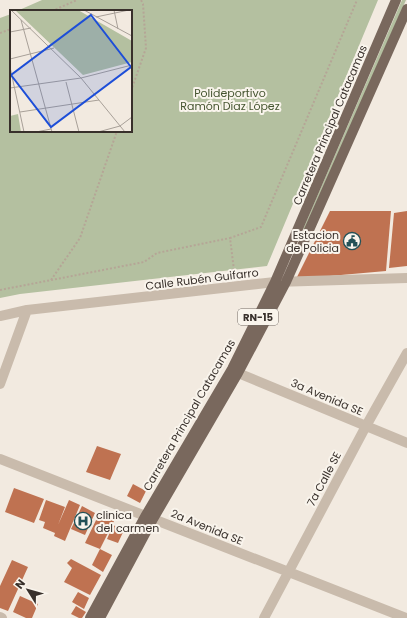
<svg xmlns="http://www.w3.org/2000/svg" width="407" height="618" viewBox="0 0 407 618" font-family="Poppins,sans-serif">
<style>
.green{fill:#b4c0a0}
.building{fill:#bf7251}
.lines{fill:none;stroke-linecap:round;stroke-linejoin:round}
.path{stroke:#b5a596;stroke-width:2;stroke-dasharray:2 2;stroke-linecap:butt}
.street{stroke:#c9bbac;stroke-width:10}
.primary{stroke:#79685d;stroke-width:10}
.labels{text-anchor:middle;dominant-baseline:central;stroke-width:4;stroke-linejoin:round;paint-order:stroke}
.shield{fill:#f9f4ec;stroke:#726b65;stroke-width:1}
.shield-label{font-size:10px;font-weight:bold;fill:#38302b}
.park-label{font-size:11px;fill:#455530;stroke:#f9f4ec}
.street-label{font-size:11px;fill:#38302b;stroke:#f9f4ec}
.poi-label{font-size:11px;fill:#38302b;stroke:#f9f4ec;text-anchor:end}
.inset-road{fill:none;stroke:#a8a098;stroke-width:1}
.view{fill:#1d4ed8;fill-opacity:0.15;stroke:#1d4ed8;stroke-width:2}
.inset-edge{fill:none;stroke:#38302b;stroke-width:2}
</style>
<rect width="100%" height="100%" fill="#f2eae0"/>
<path class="green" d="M42 0H378L267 266 20 294 0 298V18L11 14V131H131V11H17Z
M402 0H406L306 229H303Z"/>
<path class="building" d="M330 211H391L386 271 296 279Z
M407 211V266L389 268 394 213Z
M97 446 121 454 110 480 86 472Z
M133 484 146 491 140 503 127 496Z
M14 488 44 499 34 523 5 512Z
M46 500 65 507 58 525 69 500 80 505 65 541 54 536 55 533 43 528 45 522 39 520Z
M82 506 95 513 85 535 71 529Z
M99 514 114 521 100 549 85 543Z
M113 525 124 530 118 543 107 539Z
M100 549 112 555 103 572 92 565Z
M71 559 101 575 90 595 64 582 72 568 67 563Z
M12 560 28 567 8 611 0 608V586Z
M78 592 89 598 84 609 72 602Z
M20 596 38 604 32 618H26L13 612Z
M76 606 86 612 82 618H79L71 614Z"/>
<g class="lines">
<path class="path" d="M52 11 77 0
M0 33 11 29
M131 91 146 48 143 4 141 0
M235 278 230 238 261 227 357 0
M51 280 80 238 117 131
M0 290 144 262 157 253 230 238"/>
<path class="street" d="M0 316 27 310 275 282 407 278
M238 373 407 443
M0 384 27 310
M0 459C136 511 270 566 406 618
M0 617 2 618
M264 618 366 426 407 353"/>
<path class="primary" d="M90 618 146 515 232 369 275 282 396 0
M100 618 153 519 238 373 286 282 407 9"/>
</g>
<defs>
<g id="civic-ring" transform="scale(0.9)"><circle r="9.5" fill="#f9f4ec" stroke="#225157" stroke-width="1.5"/><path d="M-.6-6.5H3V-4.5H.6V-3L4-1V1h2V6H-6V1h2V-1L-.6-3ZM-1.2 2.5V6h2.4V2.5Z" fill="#225157"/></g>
<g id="hospital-ring" transform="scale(0.9)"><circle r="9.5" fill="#f9f4ec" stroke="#225157" stroke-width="1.5"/><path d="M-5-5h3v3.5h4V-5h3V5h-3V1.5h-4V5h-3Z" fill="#225157"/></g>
</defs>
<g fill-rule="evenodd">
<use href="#civic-ring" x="352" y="241"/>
<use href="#hospital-ring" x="83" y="521"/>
</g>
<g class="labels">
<rect class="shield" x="238" y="309" width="40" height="16" rx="3"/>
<g class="shield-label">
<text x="258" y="317">RN-15</text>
</g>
<g class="park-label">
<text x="230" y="93">Polideportivo<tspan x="230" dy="13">Ramón Díaz López</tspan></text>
</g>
<g class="street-label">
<text transform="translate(330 125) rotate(-67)">Carretera Principal Catacamas</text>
<text transform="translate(202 279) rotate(-7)">Calle Rubén Guifarro</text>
<text transform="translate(327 397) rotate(23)">3a Avenida SE</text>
<text transform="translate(189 415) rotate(-60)">Carretera Principal Catacamas</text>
<text transform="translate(324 479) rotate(-62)">7a Calle SE</text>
<text transform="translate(207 527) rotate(22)">2a Avenida SE</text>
</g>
<g class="poi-label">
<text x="339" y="235">Estacion<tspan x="339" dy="13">de Policia</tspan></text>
<text x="96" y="515" text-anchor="start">clinica<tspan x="96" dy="13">del carmen</tspan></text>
</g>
</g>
<g transform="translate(10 10)">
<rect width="122" height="122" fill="#f2eae0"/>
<path d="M5 0H68L122 31V52L73 65ZM8 104 11 122H0V106Z" fill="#b4c0a0"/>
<path class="inset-road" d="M1 0 71 68 115 122M74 0 122 26M104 0 108 19M86 7 119 0M11 10 42 122M0 22 21 18M0 49 44 38M0 57 14 122M56 72 69 122M0 78 71 68 122 55M10 102 89 90M26 122 41 119M88 122 110 116 122 107"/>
<path class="view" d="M81 5 121 57 41 117 1 65Z"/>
<rect width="122" height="122" class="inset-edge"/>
</g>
<g transform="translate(28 590) rotate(307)" stroke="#f9f4ec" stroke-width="3" paint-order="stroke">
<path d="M0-3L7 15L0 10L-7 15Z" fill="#38302b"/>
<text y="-6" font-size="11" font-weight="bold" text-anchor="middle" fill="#38302b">N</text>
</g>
</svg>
